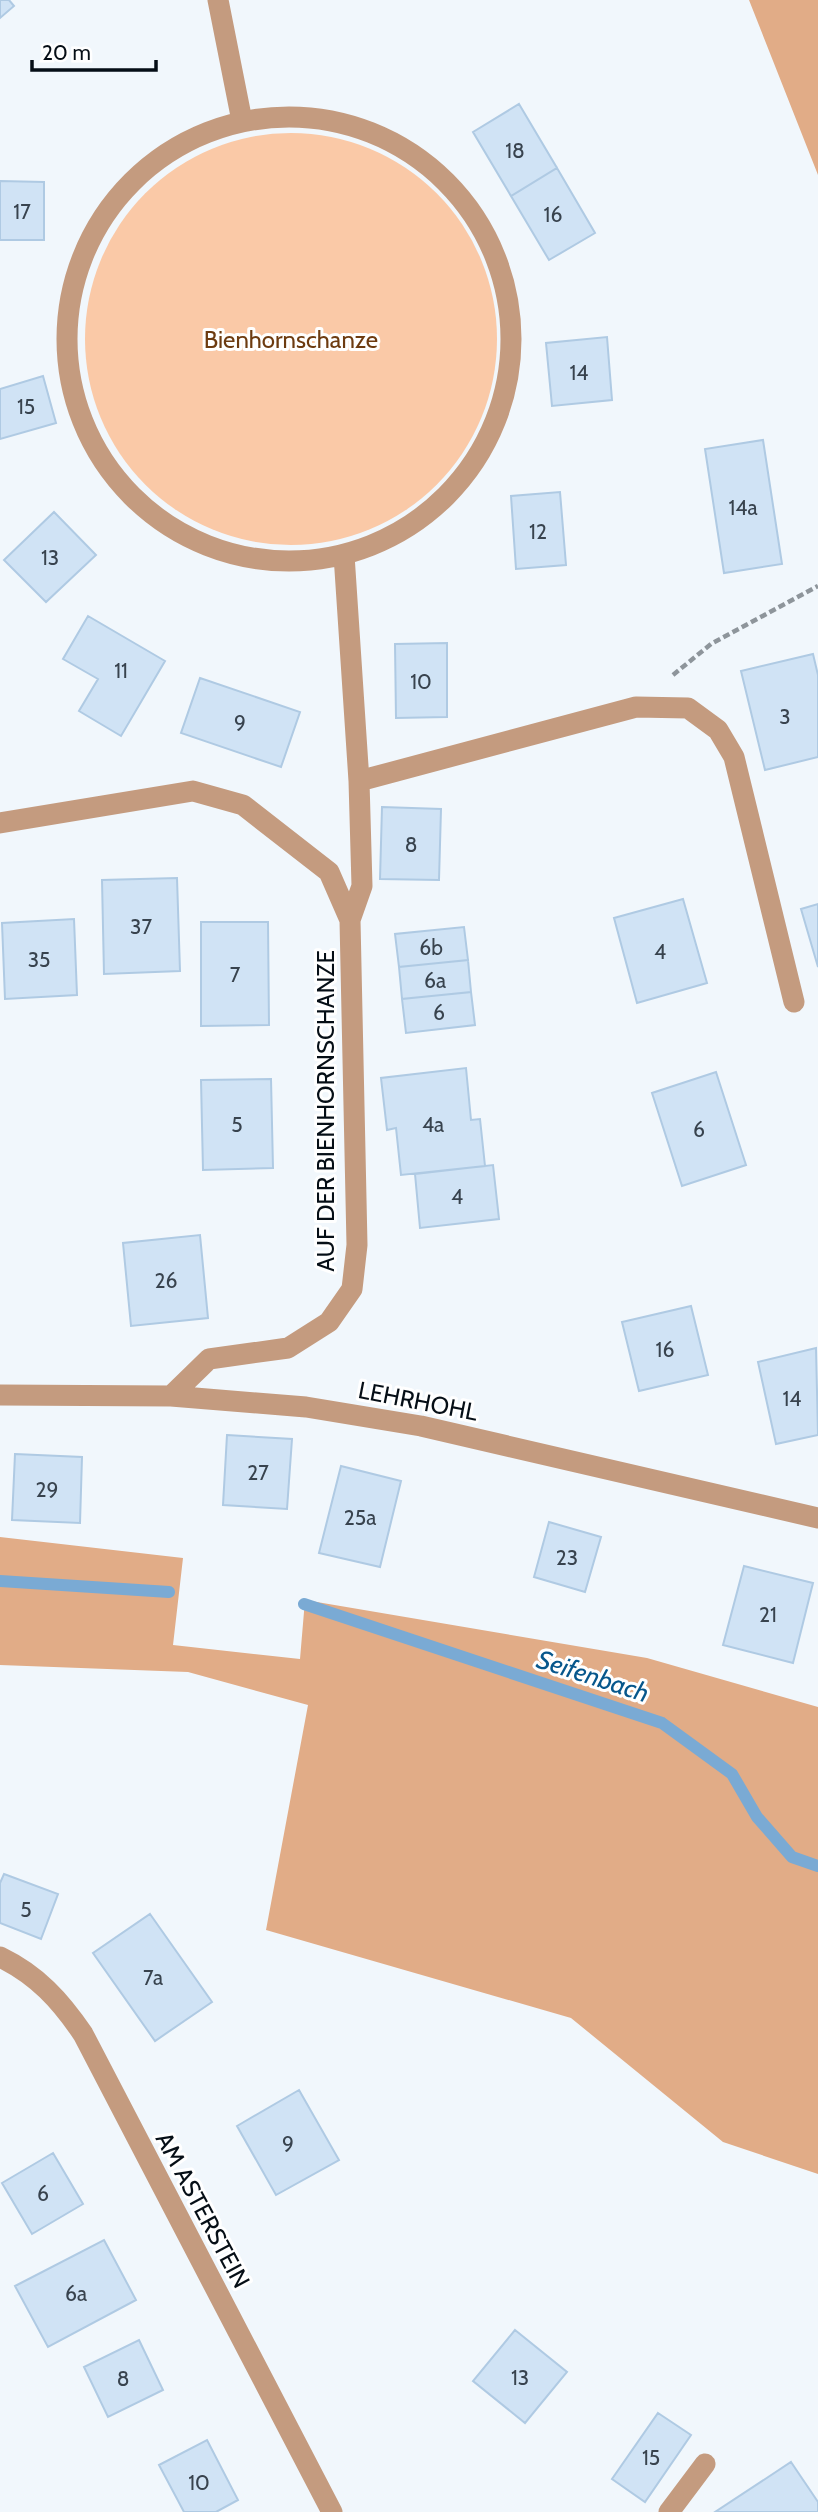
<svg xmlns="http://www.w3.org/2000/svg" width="818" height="2512" viewBox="0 0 818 2512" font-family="Cabin,sans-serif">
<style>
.green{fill:#fac9a7}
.forest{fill:#e1ac87}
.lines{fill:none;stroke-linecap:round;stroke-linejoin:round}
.stream{stroke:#7aaad4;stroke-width:12}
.building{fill:#d0e3f5;stroke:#afcae3;stroke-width:2}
.path{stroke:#8e959b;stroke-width:4.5;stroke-dasharray:7 3.5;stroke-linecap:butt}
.lane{stroke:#c49b7f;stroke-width:21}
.street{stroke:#c49b7f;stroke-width:21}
.labels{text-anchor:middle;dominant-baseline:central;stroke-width:6;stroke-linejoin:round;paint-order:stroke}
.number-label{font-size:21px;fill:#38434e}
.park-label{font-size:24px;fill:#6d3b10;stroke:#fff}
.street-label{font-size:24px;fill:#050e16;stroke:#fff}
.water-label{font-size:26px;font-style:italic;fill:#07578c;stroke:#fff}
</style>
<rect width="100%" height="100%" fill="#f1f7fc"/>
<path class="green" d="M85 339a206 206 0 1 1 412 0a206 206 0 1 1-412 0Z"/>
<path class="forest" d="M749 0H818V175Z
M0 1537 183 1558 173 1645 300 1659 305 1600 647 1658 818 1707V2174L723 2142 571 2018 266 1930 308 1705 188 1672 0 1665Z"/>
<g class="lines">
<path class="stream" d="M0 1581 169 1592
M304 1604 662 1723 732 1774 757 1817 792 1857 818 1866"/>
</g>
<path class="building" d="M0 0H9L14 6 0 18Z
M519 104 557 168 511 196 473 132Z
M557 168 595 233 549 260 511 196Z
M0 181 44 182V240H0Z
M607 337 612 400 552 406 546 343Z
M43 376 56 423 0 439V389Z
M763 440 782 564 724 573 705 449Z
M560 492 566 565 516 569 511 496Z
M54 512 96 555 46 602 4 560Z
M88 616 165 661 121 736 79 711 98 679 63 659Z
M447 643V717L396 718 395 644Z
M813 654 818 675V757L765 770 741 671Z
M200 678 300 712 281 767 181 733Z
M382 807 441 809 439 880 380 879Z
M177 878 180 971 104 974 102 880Z
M683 899 707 983 637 1003 614 918Z
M818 904V967L801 909Z
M74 919 77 995 5 999 2 923Z
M201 922H268L269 1025 201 1026Z
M464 927 468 960 399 967 395 934Z
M468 960 471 992 402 999 399 967Z
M471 992 475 1025 406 1033 402 999Z
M466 1068 471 1120 480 1119 485 1166 401 1175 396 1128 387 1130 381 1078Z
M716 1072 746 1165 682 1186 652 1093Z
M271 1079 273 1168 203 1170 201 1080Z
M493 1165 499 1219 420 1228 415 1174Z
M200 1235 208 1318 131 1326 123 1243Z
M691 1306 708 1375 639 1391 622 1322Z
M816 1348 818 1435 776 1444 758 1362Z
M227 1435 292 1439 287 1509 223 1505Z
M15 1454 82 1457 80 1523 12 1520Z
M341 1466 401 1481 380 1567 319 1553Z
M549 1522 601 1537 585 1592 534 1577Z
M744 1566 813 1583 793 1663 723 1645Z
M4 1874 58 1894 41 1939 0 1923V1883Z
M150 1914 212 2002 155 2041 93 1953Z
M299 2090 339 2160 276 2195 237 2126Z
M53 2153 83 2204 32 2234 2 2183Z
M104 2240 136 2300 48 2347 15 2286Z
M515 2330 567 2372 525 2423 473 2381Z
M139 2340 163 2390 108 2417 84 2367Z
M658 2413 691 2435 645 2502 612 2479Z
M207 2440 238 2500 216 2512H184L159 2465Z
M791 2462 818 2502V2512H715Z"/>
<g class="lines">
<path class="path" d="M673 675 711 644 818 586"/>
<path class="lane" d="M669 2512 705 2464"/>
<path class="street" d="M218 0 242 121
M67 339a222 222 0 1 1 444 0a222 222 0 1 1-444 0Z
M359 781 636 707 688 708 718 730 734 757 794 1002
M0 823 193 791 243 805 329 872 350 920
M0 1395 171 1396 306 1407 421 1426 818 1518
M171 1396 209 1359 288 1348 329 1322 352 1289 357 1245 350 920 362 886 359 781 344 555
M0 1957C37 1975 60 2000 83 2034L332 2512"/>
</g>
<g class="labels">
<g class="number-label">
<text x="515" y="150">18</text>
<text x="22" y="211">17</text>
<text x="553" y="214">16</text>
<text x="579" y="372">14</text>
<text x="26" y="406">15</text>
<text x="743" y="507">14a</text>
<text x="538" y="531">12</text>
<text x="50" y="557">13</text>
<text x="121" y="670">11</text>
<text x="421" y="681">10</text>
<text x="785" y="716">3</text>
<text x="240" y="722">9</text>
<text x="411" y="844">8</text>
<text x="141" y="926">37</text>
<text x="431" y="947">6b</text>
<text x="660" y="951">4</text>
<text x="39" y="959">35</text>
<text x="235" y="974">7</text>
<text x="435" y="980">6a</text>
<text x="439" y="1012">6</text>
<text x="237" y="1124">5</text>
<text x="433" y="1124">4a</text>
<text x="699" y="1129">6</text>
<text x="457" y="1196">4</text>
<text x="166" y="1280">26</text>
<text x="665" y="1349">16</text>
<text x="792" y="1398">14</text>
<text x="258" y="1472">27</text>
<text x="47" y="1489">29</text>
<text x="360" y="1517">25a</text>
<text x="567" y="1557">23</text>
<text x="768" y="1614">21</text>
<text x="26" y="1909">5</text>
<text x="153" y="1977">7a</text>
<text x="288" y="2143">9</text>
<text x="43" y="2193">6</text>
<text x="76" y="2293">6a</text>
<text x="520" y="2377">13</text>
<text x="123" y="2378">8</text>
<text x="651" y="2457">15</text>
<text x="199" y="2482">10</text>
</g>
<g class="park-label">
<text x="291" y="339">Bienhornschanze</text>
</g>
<g class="street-label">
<text transform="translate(325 1111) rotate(-90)">AUF DER BIENHORNSCHANZE</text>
<text transform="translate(418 1401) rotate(11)">LEHRHOHL</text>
<text transform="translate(203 2210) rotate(62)">AM ASTERSTEIN</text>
</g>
<g class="water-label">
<text transform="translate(593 1676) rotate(18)">Seifenbach</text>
</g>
</g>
<path d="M32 60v10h124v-10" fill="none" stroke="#050e16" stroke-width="3.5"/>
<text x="42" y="60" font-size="21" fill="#050e16" stroke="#ffffff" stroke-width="5" paint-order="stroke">20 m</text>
</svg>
